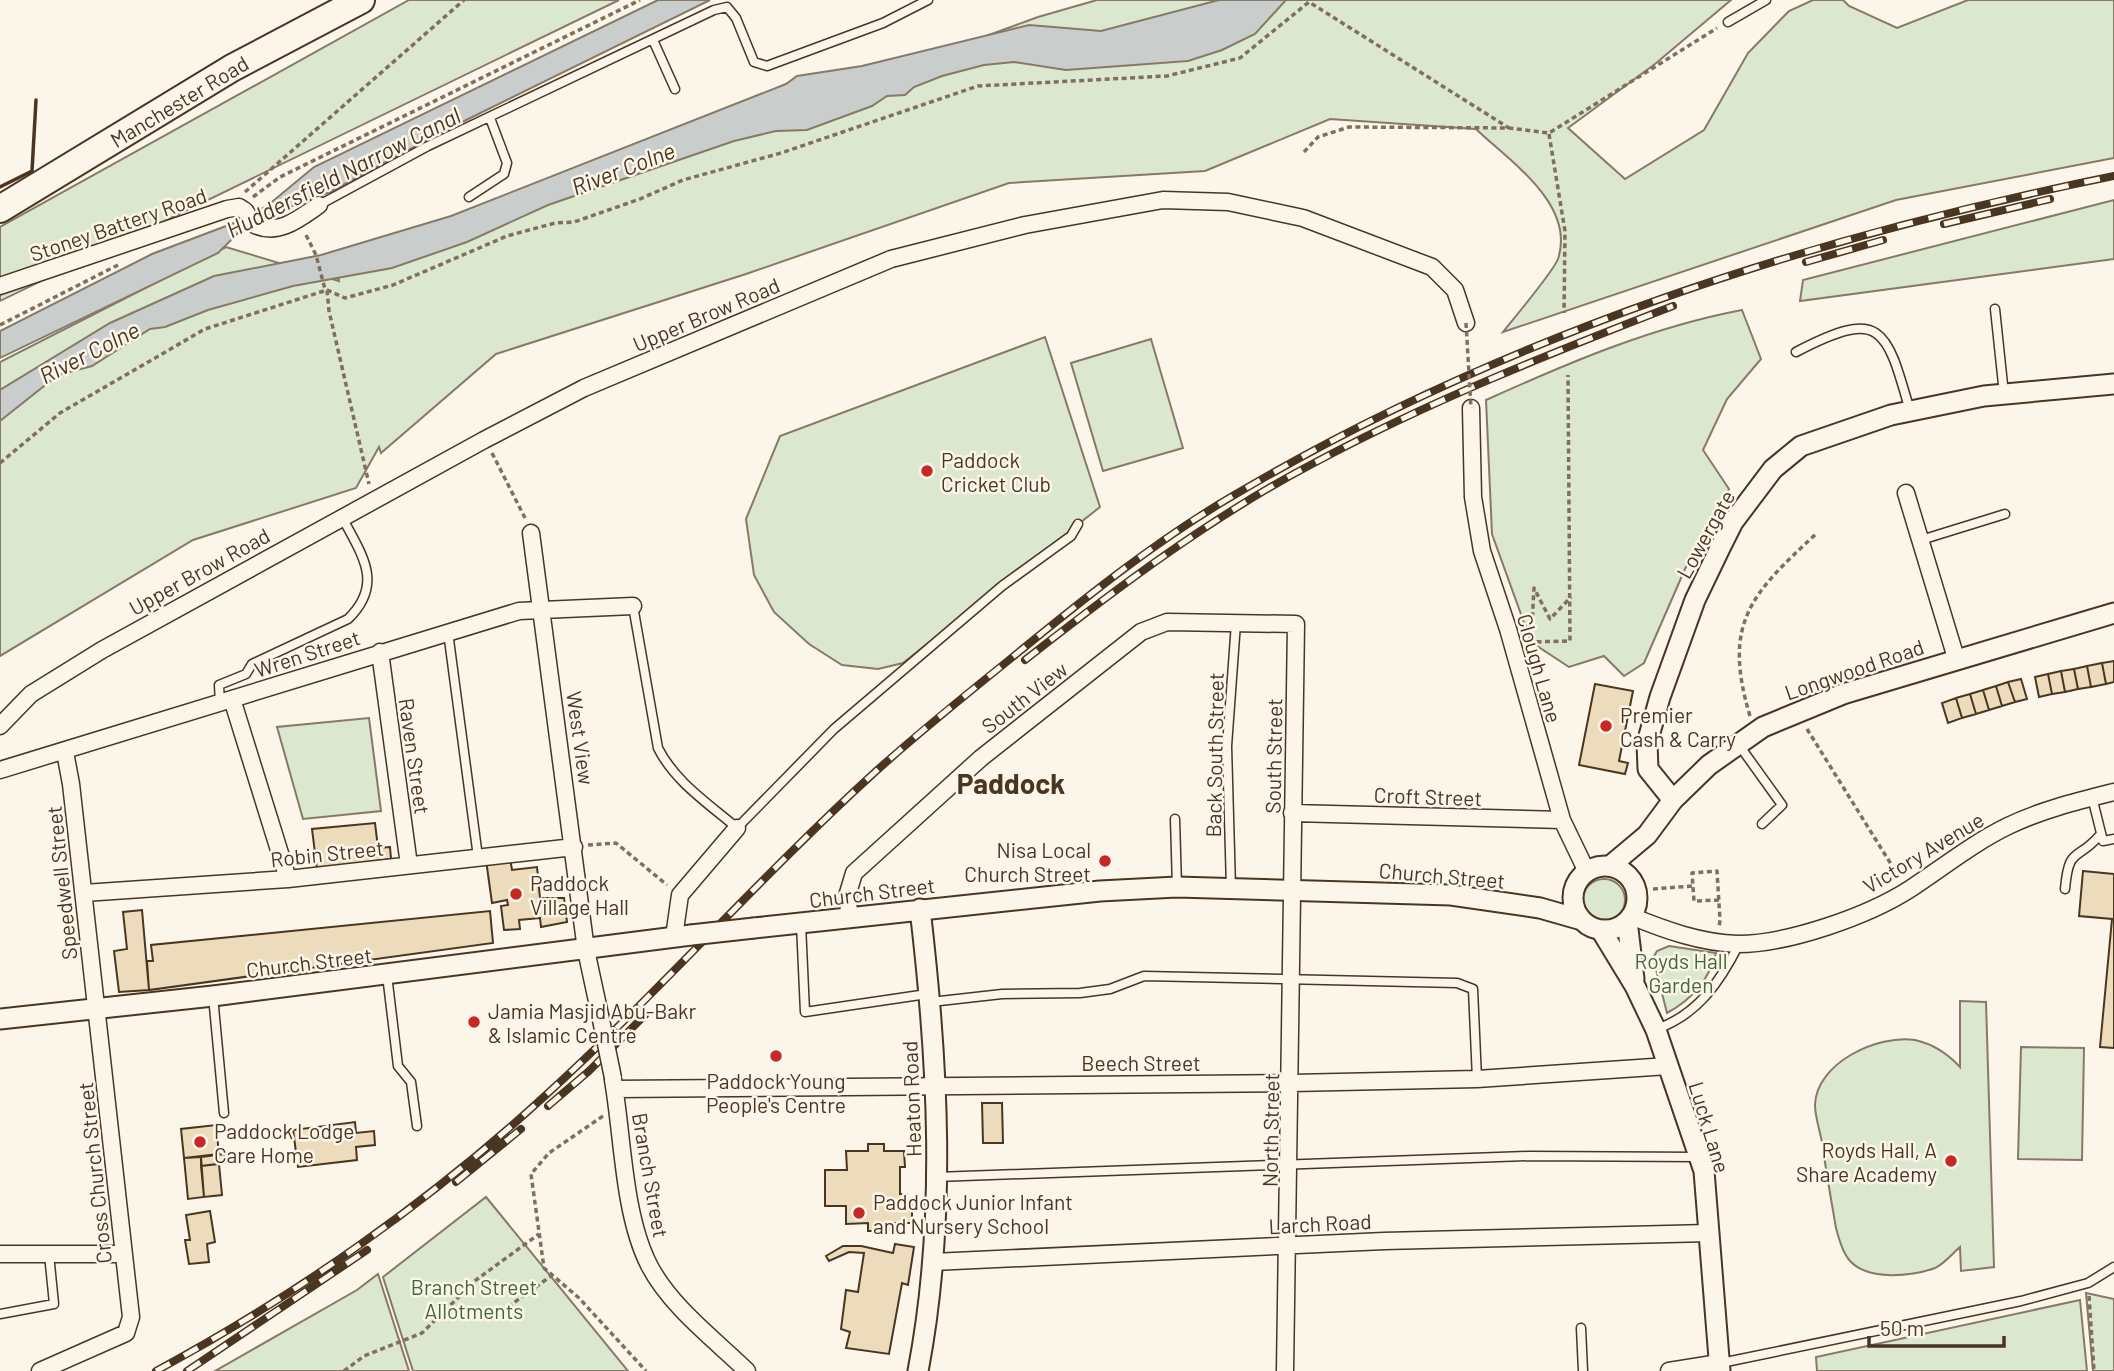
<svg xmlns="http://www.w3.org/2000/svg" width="2114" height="1371" viewBox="0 0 2114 1371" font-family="Barlow,sans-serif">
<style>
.green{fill:#dce7d0;stroke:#887966;stroke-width:2}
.water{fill:#c9cecd;stroke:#887966;stroke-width:2}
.building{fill:#ecdcbc;stroke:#4a3520;stroke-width:2}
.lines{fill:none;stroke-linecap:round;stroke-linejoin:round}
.service-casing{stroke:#4a3520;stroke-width:11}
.minor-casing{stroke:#4a3520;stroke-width:19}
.tertiary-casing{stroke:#4a3520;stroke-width:23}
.primary-casing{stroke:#4a3520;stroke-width:30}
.path{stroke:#7f6f5c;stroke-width:3.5;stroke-dasharray:5 3.5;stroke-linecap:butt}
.service{stroke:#fbf6e9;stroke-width:8}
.minor{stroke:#fbf6e9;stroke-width:16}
.tertiary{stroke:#fbf6e9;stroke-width:19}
.primary{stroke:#fbf6e9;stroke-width:26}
.rail-casing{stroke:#4a3520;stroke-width:8}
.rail{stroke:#fbf6e9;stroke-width:5;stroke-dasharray:16;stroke-linecap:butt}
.minor-bridge-casing{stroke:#4a3520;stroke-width:19;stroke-linecap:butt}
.tertiary-bridge-casing{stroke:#4a3520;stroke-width:23;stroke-linecap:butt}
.path-bridge{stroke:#7f6f5c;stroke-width:3.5;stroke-dasharray:5 3.5;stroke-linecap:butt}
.minor-bridge{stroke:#fbf6e9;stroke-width:16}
.tertiary-bridge{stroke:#fbf6e9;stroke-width:19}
.wall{stroke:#4a3520;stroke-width:3.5}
.poi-dot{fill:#c62828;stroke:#fbf6e9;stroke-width:2.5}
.labels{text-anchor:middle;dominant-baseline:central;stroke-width:5;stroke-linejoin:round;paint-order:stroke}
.street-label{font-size:21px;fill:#4a3520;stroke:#fbf6e9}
.poi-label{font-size:21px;fill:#4a3520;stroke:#fbf6e9;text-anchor:start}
.park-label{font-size:21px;fill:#436837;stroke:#fbf6e9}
.water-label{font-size:23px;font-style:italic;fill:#4a3520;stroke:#fbf6e9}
.district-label{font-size:28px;font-weight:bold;fill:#4a3520;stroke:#fbf6e9}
</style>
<rect width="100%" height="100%" fill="#fbf6e9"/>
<path class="green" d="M409 0H619L0 301V227Z
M1097 0H1731L1655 64 1568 128 1625 179 1704 130 1748 53 1789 11 1813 0H1843L1849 6 1897 28 1968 0H2114V158L1896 200 1503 332C1514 318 1553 272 1558 259 1576 204 1509 161 1476 129L1330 119 1205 171 1009 183 746 274 496 354 381 453 379 447 356 488 193 540 0 656V362L226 247 339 281 338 273 1038 17Z
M2114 200V259L1800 301 1803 280Z
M1742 310 1761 359 1727 399 1703 450 1729 489 1685 569 1644 663 1624 676 1604 656 1569 667 1531 642 1492 534 1486 400C1568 363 1652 327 1742 310Z
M1045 337 1100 507 903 663 878 669 842 665 809 644 774 612 754 575 746 519 780 436Z
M1151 339 1183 448 1103 471 1071 363Z
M369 718 381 811 303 819 277 727Z
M1583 900a21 21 0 1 1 42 0a21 21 0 1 1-42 0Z
M1669 946 1716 953C1709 980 1691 1000 1667 1013L1653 958 1657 951Z
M1960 1001 1986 1002 1994 1267 1961 1271 1960 1247C1953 1253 1944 1264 1935 1268 1913 1276 1870 1281 1851 1262 1843 1254 1839 1239 1836 1228 1831 1199 1826 1171 1822 1142 1820 1131 1815 1117 1815 1105 1816 1063 1878 1034 1915 1040 1933 1044 1948 1054 1960 1067Z
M2021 1047 2084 1048 2082 1160 2018 1159Z
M486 1197 628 1371H413L383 1277Z
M378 1274 409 1371H215L357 1290Z
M2086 1293 2114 1299V1371H2093Z
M2080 1300 2087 1371H1817L1816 1357Z"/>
<path class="water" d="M658 0H710L446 130 330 192 271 214 240 231 218 253 0 358V331L152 254 234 223 267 206 314 167Z
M1219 0H1286L1255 34 1222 50 1188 61 1066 70 1014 62 984 65 942 76 914 87 905 95 887 96 872 106 807 130 776 131 734 141 548 205 467 242 392 268 293 286 208 310 165 327 150 329 92 366 58 375 0 421V390L110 323 214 276 321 255 451 216 786 84 797 76 862 66 1029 25 1101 31Z"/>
<path class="building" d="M2114 661V682L2106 684 2102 663Z
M2102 663 2106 684 2091 687 2087 666Z
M2087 666 2091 687 2078 689 2074 669Z
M2074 669 2078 689 2065 692 2061 671Z
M2061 671 2065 692 2052 694 2048 674Z
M2048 674 2052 694 2039 697 2035 677Z
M2021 679 2027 699 2015 702 2008 682Z
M2008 682 2015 702 2002 706 1996 686Z
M1595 684 1633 691 1619 761 1628 763 1625 774 1579 765Z
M1996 686 2002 706 1989 710 1983 690Z
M1983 690 1989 710 1976 714 1970 694Z
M1970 694 1976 714 1962 718 1956 698Z
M1956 698 1962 718 1948 723 1942 703Z
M375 823 378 848 390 847 391 859 317 869 312 829Z
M510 858 512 870 537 867 540 898H564L567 922 541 927 540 918 519 920 520 929 504 930 501 906 508 905 507 900 492 903 486 860Z
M2083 871 2114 874V1048L2100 1047 2112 919 2079 916Z
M142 910 149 990 119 992 114 951 127 949 123 912Z
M490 911 493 943 149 990 147 961H153L151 945Z
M982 1103H1002L1003 1143H983Z
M355 1122 356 1133 374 1131 375 1145 356 1147 357 1160 298 1167 293 1130Z
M216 1125 219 1154 184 1158 181 1129Z
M868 1144H884V1151H904L905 1167H900V1194H907V1203H912V1223H890V1231H868V1223L846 1224V1206H825V1170H847L846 1151H868Z
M224 1154 225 1163 201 1166V1157Z
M201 1157 204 1197 188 1199 184 1158Z
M219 1164 222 1195 204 1197 201 1166Z
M210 1211 215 1242 207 1244 209 1262 189 1264 185 1240H190L186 1215Z
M895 1244 914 1247 908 1285 902 1283 889 1354 846 1348 850 1332 841 1329 846 1290 858 1292 864 1253 849 1252 829 1261 826 1256 843 1246H861L893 1253Z"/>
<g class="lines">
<g class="service-casing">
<path id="service" d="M1728 22 1766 0
M653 40 675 89
M469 197 504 174 507 163 490 118
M319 205 428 146 714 10 727 7 736 18 754 62 767 66 883 23 928 0
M1995 309 2004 394
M1796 352C1881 308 1886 326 1910 411
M1921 540 2005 514
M633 606 658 748C675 782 709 804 737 828L834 729 1002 586 1071 536 1078 524
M448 632 478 857
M220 703 219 685 246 674 252 664 348 619C385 583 361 554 342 517
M1739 745 1782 805 1762 824
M2092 797 2103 841 2114 839
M1175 819 1177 887
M1231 888 1227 746 1236 623
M2065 889C2069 845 2077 862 2100 835
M801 924 805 1012 927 994
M387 975 398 1066 411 1082 417 1126
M213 996 224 1113
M931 1002 1002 994 1080 993 1110 989 1144 976 1457 983 1473 989 1477 1079
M1657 1029C1698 1014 1720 982 1739 944
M936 1177 1529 1156 1699 1157
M0 1314 54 1304 49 1254
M1581 1328 1583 1371
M1721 1363 2021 1301 2088 1283 2114 1267"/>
</g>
<g class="minor-casing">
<path id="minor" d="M255 225C279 236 300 218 319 205
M0 286 227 209 239 207 245 211
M1471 408 1473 497 1482 551 1508 629 1562 820 1587 872
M1906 493 1956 658
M531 533 586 950 600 1015
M380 652 409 865
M232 699 288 879
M0 726 31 694 102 650 484 440 584 388 891 259 1025 225 1163 200 1228 202 1303 218 1432 267 1455 290 1466 323
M0 770 519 611 633 606
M1292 813 1562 820
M84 893 288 879 574 847
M1631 916C1665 930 1701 943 1738 944 1788 944 1868 916 1910 889 1942 868 1973 843 2008 826 2041 810 2078 801 2114 792
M849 918 848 893 854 873 981 758 1141 632 1167 622 1296 624 1285 1371
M674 937 680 895 737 828
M613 1080C623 1137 623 1214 649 1265 670 1306 714 1339 747 1371
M615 1089 1292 1083 1477 1079 1668 1066
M0 1254H124
M933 1262 1384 1241 1709 1233
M40 1371 126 1333 131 1317 71 784 65 752
M1669 1371 1719 1363"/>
</g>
<g class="tertiary-casing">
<path id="tertiary" d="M1673 800 1648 769 1647 743 1660 697 1695 600 1721 546 1733 522 1773 469 1801 446 1891 415 1984 396 2114 384
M1610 866 1647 835 1673 800 1709 765 1763 727 1843 694 2114 613
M1573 898a32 32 0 1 1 64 0a32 32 0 1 1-64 0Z
M1627 921 1634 979
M754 928 1100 891 1177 887 1451 895 1540 908 1582 920
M1601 930 1635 986 1656 1030 1704 1171 1720 1371
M0 1019 213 996 691 935
M918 1371C947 1220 938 1061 920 909"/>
</g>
<g class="primary-casing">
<path id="primary" d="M0 209 232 68 361 0"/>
</g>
<path class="path" d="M1549 134 1565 231 1564 313
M1304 152 1318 137 1349 127 1509 128 1549 133 1717 28
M245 192 464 0
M253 197 280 177 640 0
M306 235 316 255 325 289 345 298 393 285 507 236 555 223 574 222 640 199 683 180 781 153 978 86 1167 76 1240 58 1309 2 1509 128
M0 325 118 265
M492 453 525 518
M0 463 60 413 205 329 327 290 329 311 369 484
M1523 627 1532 625 1534 588 1550 619 1571 597
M1528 642 1570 641 1568 375
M1750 716C1722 623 1751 594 1816 534
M1807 729 1899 877
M588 845 616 843 667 885
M1653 889 1693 886
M1719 900 1694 901 1692 873 1717 871 1720 920 1719 928
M603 1116 549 1153 531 1174 544 1268 579 1298 646 1371
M2089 1296 2094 1371
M494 1317 551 1276
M344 1371 364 1356 422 1333 476 1280 539 1234"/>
<use href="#service" class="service"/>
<use href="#minor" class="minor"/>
<use href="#tertiary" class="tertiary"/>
<use href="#primary" class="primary"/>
<g class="rail-casing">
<path id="rail" d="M1944 224 2050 199
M1806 262 1883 240
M1025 660C1117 588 1211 517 1314 463 1430 401 1551 353 1673 306
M548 1106 589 1071 645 1015
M456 1182 521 1129
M156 1371C295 1296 431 1201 547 1094 660 991 761 876 874 773 917 734 963 697 1009 660 1081 601 1155 541 1236 494 1506 335 1808 238 2114 176
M187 1371 367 1250"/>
</g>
<use href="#rail" class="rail"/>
<g class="minor-bridge-casing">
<path id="minor-bridge" d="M245 211 255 225
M600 1015 613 1078"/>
</g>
<g class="tertiary-bridge-casing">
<path id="tertiary-bridge" d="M691 935 754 928"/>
</g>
<path class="path-bridge" d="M1466 323 1471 408"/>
<use href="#minor-bridge" class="minor-bridge"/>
<use href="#tertiary-bridge" class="tertiary-bridge"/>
<path class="wall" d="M0 187 32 171 36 100"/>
</g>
<g class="poi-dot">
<circle cx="927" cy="471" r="7"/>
<circle cx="1606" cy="726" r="7"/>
<circle cx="1105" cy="861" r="7"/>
<circle cx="516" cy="894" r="7"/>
<circle cx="474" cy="1022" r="7"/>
<circle cx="776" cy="1056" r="7"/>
<circle cx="200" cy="1142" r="7"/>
<circle cx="1951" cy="1161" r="7"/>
<circle cx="859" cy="1213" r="7"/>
</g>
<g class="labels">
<g class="street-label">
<text transform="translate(179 101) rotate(-31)">Manchester Road</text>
<text transform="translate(118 224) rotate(-19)">Stoney Battery Road</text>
<text transform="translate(706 314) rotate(-23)">Upper Brow Road</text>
<text transform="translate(1705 534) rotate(-61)">Lowergate</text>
<text transform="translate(199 571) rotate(-29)">Upper Brow Road</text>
<text transform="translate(307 653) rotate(-18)">Wren Street</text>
<text transform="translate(1540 668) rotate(74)">Clough Lane</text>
<text transform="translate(1854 669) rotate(-19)">Longwood Road</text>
<text transform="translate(1024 697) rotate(-38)">South View</text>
<text transform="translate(581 738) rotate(82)">West View</text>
<text transform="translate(1214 755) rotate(-89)">Back South Street</text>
<text transform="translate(415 756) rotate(82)">Raven Street</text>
<text transform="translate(1273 756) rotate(-89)">South Street</text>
<text transform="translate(1428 796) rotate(2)">Croft Street</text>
<text transform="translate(1923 852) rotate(-31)">Victory Avenue</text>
<text transform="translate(327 853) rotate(-6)">Robin Street</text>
<text transform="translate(1442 875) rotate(5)">Church Street</text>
<text transform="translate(61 883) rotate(-96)">Speedwell Street</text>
<text transform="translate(872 892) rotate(-7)">Church Street</text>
<text transform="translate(309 962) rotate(-7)">Church Street</text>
<text x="1141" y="1062">Beech Street</text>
<text transform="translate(911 1099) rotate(-92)">Heaton Road</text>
<text transform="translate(1710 1127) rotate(73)">Luck Lane</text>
<text transform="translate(1270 1130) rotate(-89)">North Street</text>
<text transform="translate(94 1173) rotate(-96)">Cross Church Street</text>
<text transform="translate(651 1175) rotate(80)">Branch Street</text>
<text transform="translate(1320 1223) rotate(-3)">Larch Road</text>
</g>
<g class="poi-label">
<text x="941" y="459">Paddock<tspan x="941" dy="24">Cricket Club</tspan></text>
<text x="1620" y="714">Premier<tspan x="1620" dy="24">Cash &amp; Carry</tspan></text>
<text x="1091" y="849" text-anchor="end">Nisa Local<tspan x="1091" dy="24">Church Street</tspan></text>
<text x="530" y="882">Paddock<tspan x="530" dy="24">Village Hall</tspan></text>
<text x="488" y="1010">Jamia Masjid Abu-Bakr<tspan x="488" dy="24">&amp; Islamic Centre</tspan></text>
<text x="776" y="1080" text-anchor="middle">Paddock Young<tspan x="776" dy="24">People's Centre</tspan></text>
<text x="214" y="1130">Paddock Lodge<tspan x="214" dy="24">Care Home</tspan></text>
<text x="1937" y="1149" text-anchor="end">Royds Hall, A<tspan x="1937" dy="24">Share Academy</tspan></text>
<text x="873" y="1201">Paddock Junior Infant<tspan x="873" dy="24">and Nursery School</tspan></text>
</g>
<g class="park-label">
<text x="1681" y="960">Royds Hall<tspan x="1681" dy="24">Garden</tspan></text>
<text x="474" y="1286">Branch Street<tspan x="474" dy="24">Allotments</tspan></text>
</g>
<g class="water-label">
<text transform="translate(623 168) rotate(-21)">River Colne</text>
<text transform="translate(343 172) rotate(-27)">Huddersfield Narrow Canal</text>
<text transform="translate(89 352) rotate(-27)">River Colne</text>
</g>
<g class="district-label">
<text x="1011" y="783">Paddock</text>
</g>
</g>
<path d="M1869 1336v10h135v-10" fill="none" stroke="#4a3520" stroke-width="3.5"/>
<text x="1880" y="1336" font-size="21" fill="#4a3520" stroke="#fbf6e9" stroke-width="5" paint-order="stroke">50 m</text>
</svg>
